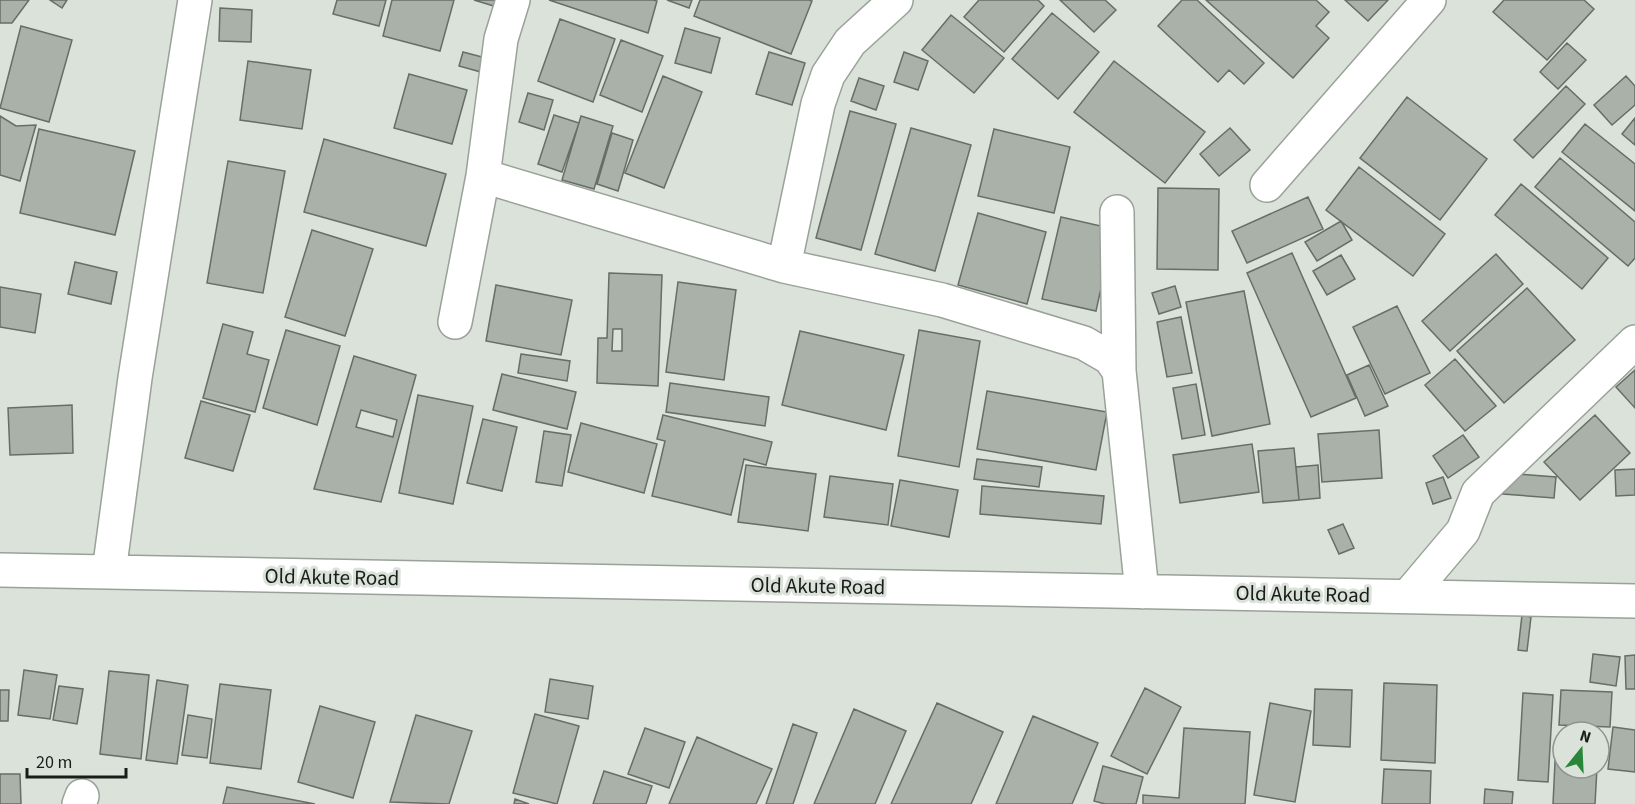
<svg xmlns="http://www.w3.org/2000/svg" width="1635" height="804" viewBox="0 0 1635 804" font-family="'Source Sans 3',sans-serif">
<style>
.building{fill:#a9b1a9;stroke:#666e66;stroke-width:1.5;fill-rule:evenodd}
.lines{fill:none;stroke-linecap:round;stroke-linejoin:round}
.street-casing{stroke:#99a199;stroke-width:36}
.street{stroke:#fff;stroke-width:33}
.labels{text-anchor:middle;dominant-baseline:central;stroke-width:6;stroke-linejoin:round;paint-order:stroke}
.street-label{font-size:21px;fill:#191c19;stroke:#dae2da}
</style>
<rect width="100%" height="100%" fill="#dae2da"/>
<path class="building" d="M0 0H29L12 23H0Z
M50 0H67L62 8Z
M337 0H386L379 26 333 14Z
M392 0H454L440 51 383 36Z
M474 0H499L497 7Z
M549 0H653L657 1 648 33Z
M667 0H692L689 8Z
M700 0H809L812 1 791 54 694 16Z
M979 0H1038L1044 6 1004 52 964 17Z
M1060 0H1105L1116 10 1094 32Z
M1182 0H1197L1264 63 1244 84 1229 70 1218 82 1158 26Z
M1206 0H1316L1329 12 1316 26 1329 38 1293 78Z
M1345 0H1388L1368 21Z
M1504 0H1584L1594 9 1547 60 1493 12Z
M220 8 252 10 251 42 219 41Z
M1052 13 1099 52 1058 99 1012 59Z
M951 15 1004 58 974 93 922 50Z
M560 19 615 39 593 102 538 81Z
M21 26 72 40 49 122 0 108Z
M685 28 720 38 711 73 675 63Z
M621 40 663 56 642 112 600 95Z
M1567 43 1586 60 1558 89 1540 72Z
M463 52 486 58 481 72 459 66Z
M769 52 805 63 792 105 756 94Z
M904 52 928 61 918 90 894 82Z
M248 61 311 70 302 129 240 120Z
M1114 61 1205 132 1165 183 1074 112Z
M409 74 467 90 452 144 394 128Z
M663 76 702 92 664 188 625 173Z
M1626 76 1635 86V105L1612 125 1594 105Z
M859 78 884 86 876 110 851 101Z
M1566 86 1585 104 1533 158 1514 140Z
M528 93 553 100 544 130 519 122Z
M1407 97 1487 159 1440 220 1360 158Z
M850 111 896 124 861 250 816 238Z
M554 115 579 123 562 172 538 164Z
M0 116 16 126 36 125 20 181 0 175Z
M581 116 613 126 594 189 562 180Z
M1635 118V145L1622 134Z
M1585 124 1635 164V211L1562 152Z
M911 128 971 145 935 271 875 254Z
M1230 128 1250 150 1219 176 1200 154Z
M39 129 135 151 115 235 20 213Z
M994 129 1070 147 1054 213 978 196Z
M612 133 633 140 618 191 597 184Z
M324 139 446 174 426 246 304 212Z
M1560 158 1635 222V258L1628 266 1535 187Z
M228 161 285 171 263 293 207 283Z
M1359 167 1445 234 1413 276 1326 210Z
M1521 184 1608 258 1582 289 1495 215Z
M1158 188 1219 189 1218 270 1157 269Z
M1308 197 1323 229 1247 263 1232 231Z
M978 213 1046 232 1027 304 958 285Z
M1061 217 1114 229 1096 311 1042 299Z
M1341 221 1352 240 1317 261 1305 242Z
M312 230 373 249 345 336 285 317Z
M1292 253 1356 398 1311 417 1247 273Z
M1496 254 1523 284 1450 351 1422 321Z
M1341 255 1355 279 1327 295 1313 271Z
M75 262 117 272 111 304 68 294Z
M609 273 662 275 658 386 597 383 598 338H607ZM613 329H622V351H612Z
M678 282 736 290 724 380 666 372Z
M496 285 572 300 561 355 486 341Z
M1175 286 1181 307 1159 314 1152 293Z
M0 287 41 294 35 333 0 327Z
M1527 288 1575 340 1504 403 1457 351Z
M1244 291 1270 424 1212 436 1186 302Z
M1397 306 1430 373 1385 394 1353 327Z
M1181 317 1192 373 1167 377 1157 322Z
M223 324 253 332 247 354 269 360 255 412 203 398Z
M286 330 340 346 317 425 263 408Z
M919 330 980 341 959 467 898 456Z
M800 331 904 355 886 430 782 405Z
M521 354 570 361 567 381 518 373Z
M354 356 416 375 381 502 314 489ZM361 410 397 420 393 437 356 427Z
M1455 359 1496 406 1465 431 1425 385Z
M1369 365 1388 406 1365 416 1347 375Z
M1635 370V408L1616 387Z
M502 374 576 392 567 429 493 410Z
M670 383 769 397 765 426 666 412Z
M1196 384 1205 435 1182 439 1173 388Z
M987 391 1107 412 1096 470 977 449Z
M418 395 473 406 453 504 399 493Z
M201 401 250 415 233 471 185 458Z
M72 405 73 453 10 455 8 408Z
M663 415 772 442 766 465 744 459 731 515 652 496 665 441 657 439Z
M1595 415 1630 453 1580 500 1544 462Z
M483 419 517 427 502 491 467 483Z
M581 423 657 444 644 493 568 472Z
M1379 430 1382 478 1322 482 1318 434Z
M544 431 571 435 562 486 536 482Z
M1463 435 1479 457 1448 478 1433 456Z
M1252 444 1259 492 1180 503 1173 455Z
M1294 448 1299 500 1263 503 1258 451Z
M977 459 1042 467 1039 487 974 479Z
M746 465 816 474 808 531 738 522Z
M1318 465 1320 498 1299 500 1296 467Z
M1635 469V495L1616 496 1615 470Z
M1505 473 1556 477 1554 498 1503 494Z
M830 476 893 484 888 525 824 517Z
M1443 477 1451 498 1433 504 1426 483Z
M900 480 958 490 949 537 891 526Z
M982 486 1104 496 1101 524 980 514Z
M1343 524 1354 548 1339 554 1328 530Z
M1522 615 1531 617 1527 651 1518 650Z
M1593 654 1620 657 1616 686 1590 682Z
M1635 655V689H1626L1625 656Z
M24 670 57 675 50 719 18 715Z
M109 671 149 675 141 759 100 754Z
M550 679 593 686 588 719 545 712Z
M157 680 188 685 177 764 146 760Z
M1384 683 1437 685 1435 763 1381 760Z
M220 684 271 690 261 769 210 763Z
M59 686 83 689 77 724 53 720Z
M1145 688 1181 707 1147 774 1111 756Z
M1315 689 1352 690 1350 747 1313 745Z
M0 690H9L8 721H0Z
M1561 690 1612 692 1610 727 1559 725Z
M1523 693 1553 695 1548 782 1518 780Z
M937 703 1003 732 971 804H891Z
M1270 703 1311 711 1295 802 1254 795Z
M320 706 375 722 353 798 298 782Z
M854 709 906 731 875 804H814Z
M535 714 579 726 557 804 513 793Z
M188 715 212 719 207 758 182 755Z
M416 715 472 731 449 804 390 802Z
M1033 716 1098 743 1072 804H996Z
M793 724 817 733 793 804H766Z
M1613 727 1635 730V772L1608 769Z
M645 728 685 742 669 788 628 774Z
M1184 728 1250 732 1245 804H1143V795L1179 798Z
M697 737 772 769 756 804H669Z
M1556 741 1563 742V768H1597L1595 804H1553Z
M1103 766 1143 777 1136 804H1105L1094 801Z
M1384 769 1431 771 1430 804H1382Z
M604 771 652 786 646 804H593Z
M0 774H20L21 804H0Z
M227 787 315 804H223Z
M1485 789 1513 792 1512 804H1484Z
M515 799 529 804H514Z"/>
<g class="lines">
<g class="street-casing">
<path id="street" d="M483 176 784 266 942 300 1084 343 1110 358 1119 371
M1267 185 1429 0
M1117 212 1119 371 1142 592
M784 266 818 104 828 75 850 42 896 0
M455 322 483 176 501 39 513 0
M0 570 1635 601
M109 572 135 378 195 0
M1409 595 1463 531 1478 493 1635 342
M79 804 82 796"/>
</g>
<use href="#street" class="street"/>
</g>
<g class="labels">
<g class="street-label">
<text transform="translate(332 577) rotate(1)">Old Akute Road</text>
<text transform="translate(818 586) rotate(1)">Old Akute Road</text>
<text transform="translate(1303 594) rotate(1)">Old Akute Road</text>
</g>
</g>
<g transform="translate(1581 750) rotate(18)"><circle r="28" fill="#dae2da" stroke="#8d938d" stroke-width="1.5"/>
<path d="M0-4.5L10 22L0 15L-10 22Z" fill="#298638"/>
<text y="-9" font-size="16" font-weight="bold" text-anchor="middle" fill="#191c19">N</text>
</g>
<path d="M27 768v9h99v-9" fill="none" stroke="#191c19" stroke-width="3"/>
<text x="36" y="768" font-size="18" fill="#191c19" stroke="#dae2da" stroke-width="4.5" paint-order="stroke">20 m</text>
</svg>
